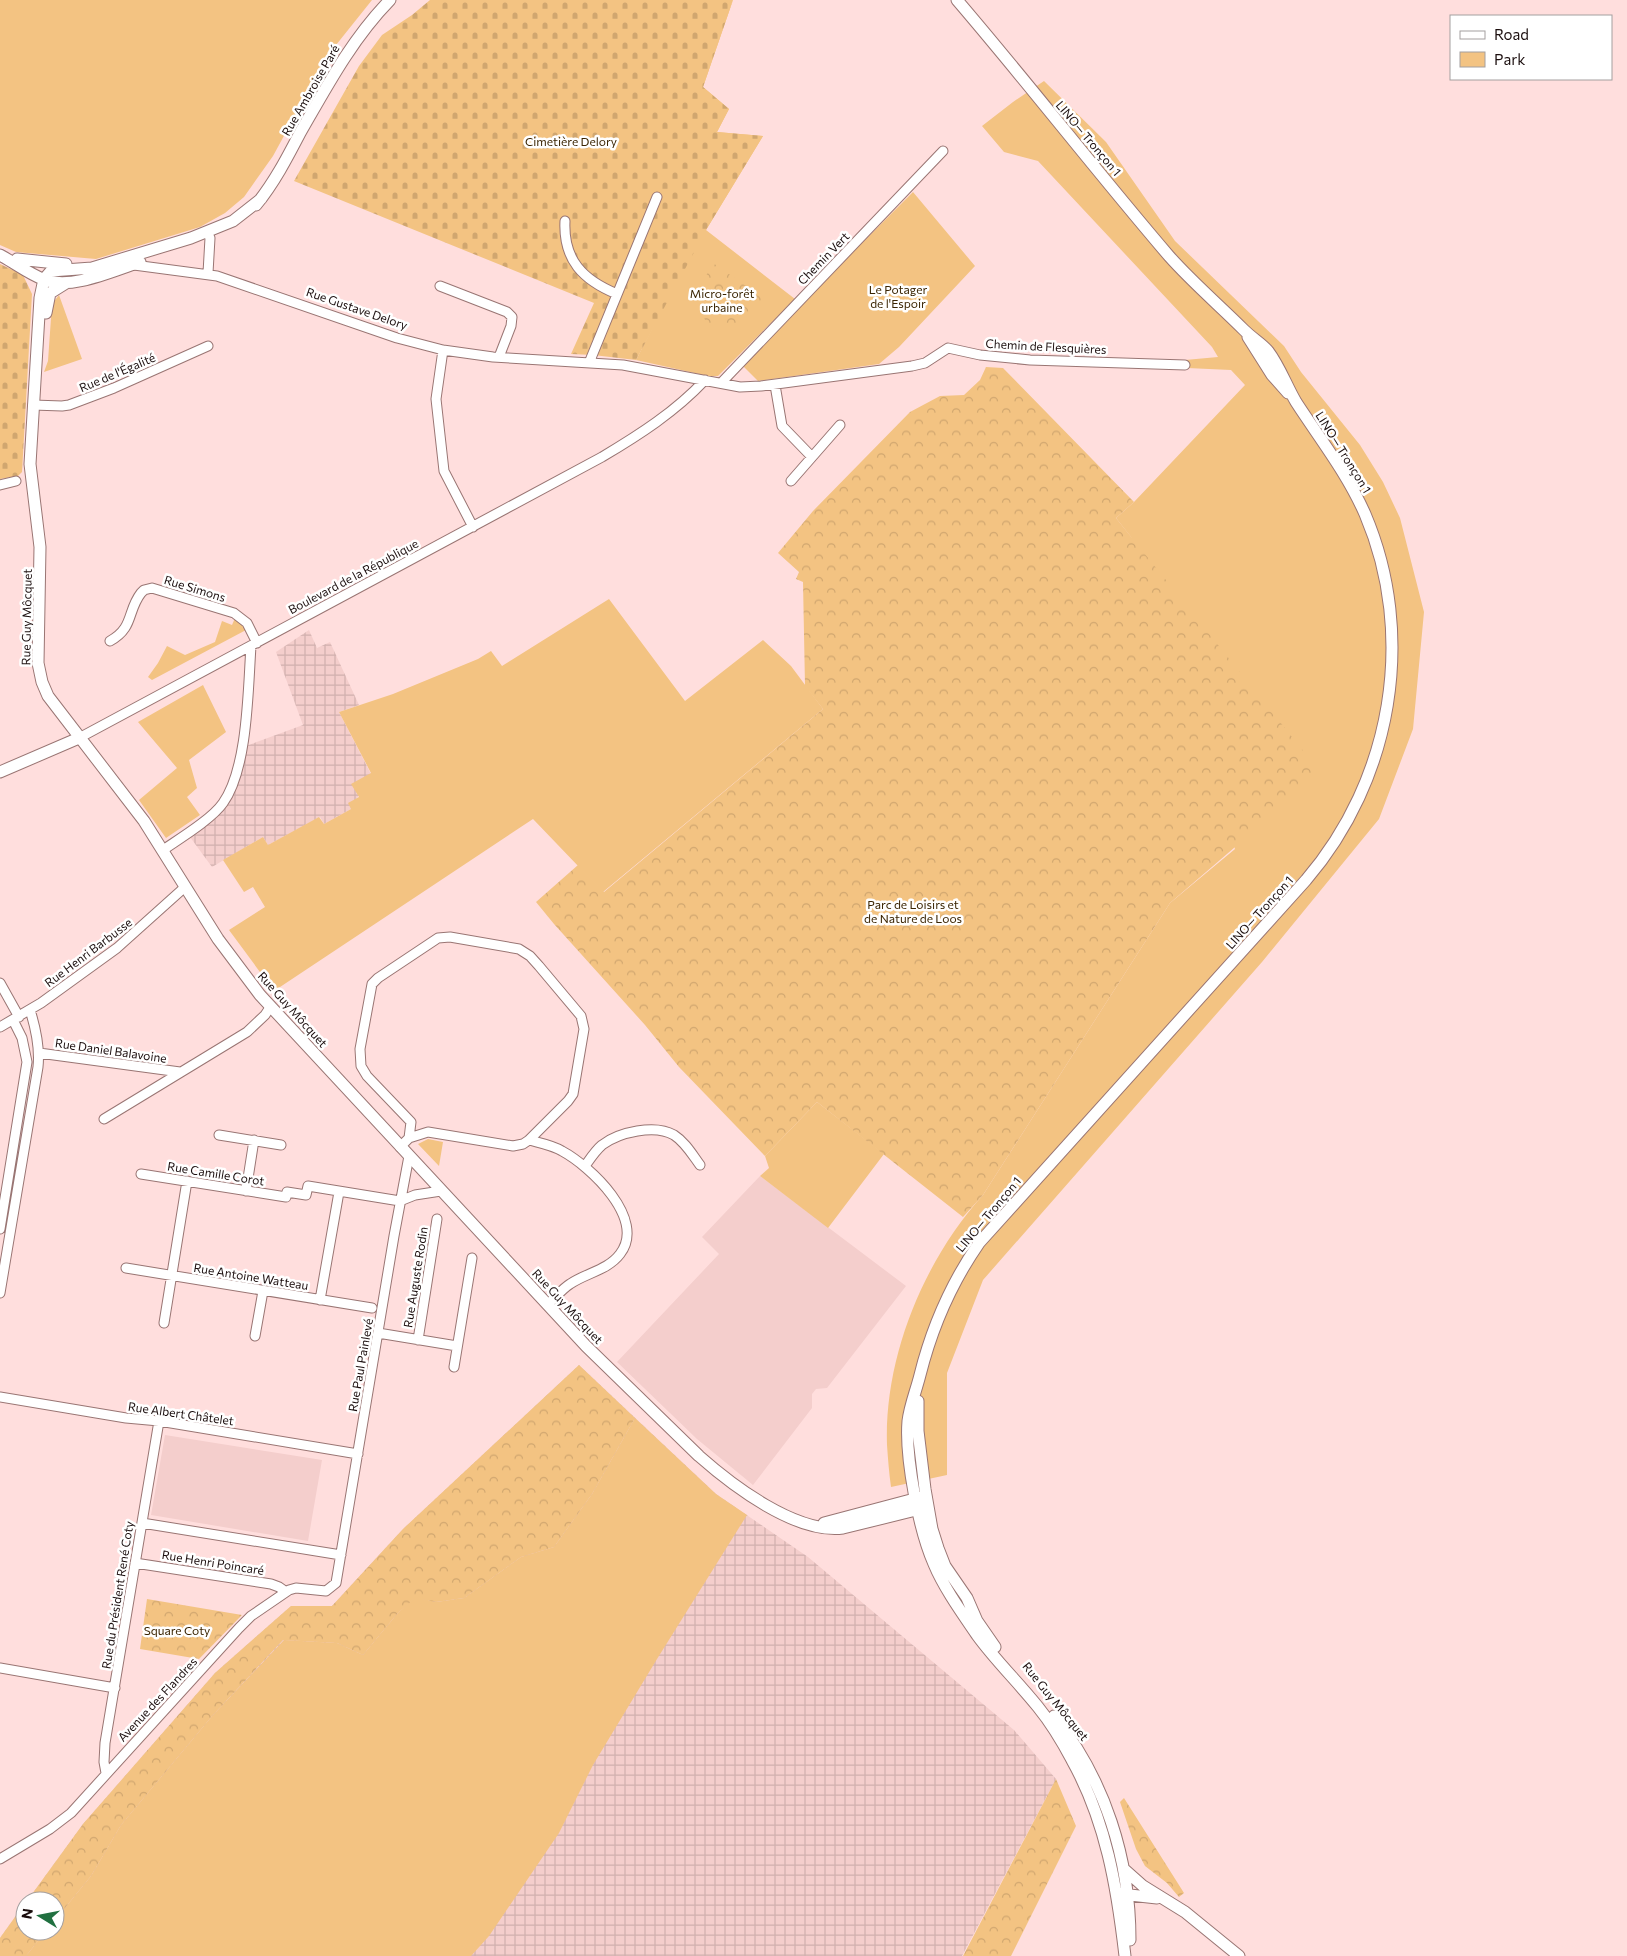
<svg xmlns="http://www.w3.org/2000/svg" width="1627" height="1956" viewBox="0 0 1627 1956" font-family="Commissioner,sans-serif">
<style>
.built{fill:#f4cecc}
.industrial{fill:url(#industrial-grid)}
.green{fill:#f3c382}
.forest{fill:url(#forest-crowns)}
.cemetery{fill:url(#cemetery-stones)}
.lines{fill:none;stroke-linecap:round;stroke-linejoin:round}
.street-casing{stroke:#997573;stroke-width:11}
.secondary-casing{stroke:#997573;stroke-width:13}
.street{stroke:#fff;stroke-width:9}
.secondary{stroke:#fff;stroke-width:11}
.labels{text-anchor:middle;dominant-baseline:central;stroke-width:5;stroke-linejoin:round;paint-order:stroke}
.street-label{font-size:12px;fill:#1b0e0e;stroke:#fff}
.park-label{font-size:12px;fill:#3a2402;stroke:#fff}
</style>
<defs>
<pattern id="industrial-grid" width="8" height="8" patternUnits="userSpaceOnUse" patternTransform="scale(1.25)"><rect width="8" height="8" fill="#f4cecc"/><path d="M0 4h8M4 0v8" fill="none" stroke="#d1b0ae"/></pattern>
<pattern id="forest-crowns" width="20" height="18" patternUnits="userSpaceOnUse" patternTransform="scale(1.25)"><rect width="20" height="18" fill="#f3c382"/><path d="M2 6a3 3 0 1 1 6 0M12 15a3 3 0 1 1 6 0" fill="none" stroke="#d0a66f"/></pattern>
<pattern id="cemetery-stones" width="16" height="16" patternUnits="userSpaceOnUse" patternTransform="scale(1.25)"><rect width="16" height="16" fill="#f3c382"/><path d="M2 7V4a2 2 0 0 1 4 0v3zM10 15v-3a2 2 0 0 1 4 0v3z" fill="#d0a66f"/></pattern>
</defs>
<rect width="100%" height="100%" fill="#ffdedd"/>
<path class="built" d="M760 1176 906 1286 827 1388 816 1389 812 1394V1408L753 1485 697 1439 617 1362 719 1254 702 1237Z
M165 1435 322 1460 308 1541 151 1515Z"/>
<path class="industrial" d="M309 630 317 648 330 642 359 705 339 712 371 774 351 809 324 824 320 817 268 845 263 837 212 867 190 837 229 802 237 784 246 746 303 725 276 652Z
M579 1365 716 1494 808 1557 1014 1730 1056 1779 962 1956H0V1938L25 1903V1931H55V1901H27L83 1824 215 1673 291 1606H332L403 1529Z"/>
<path class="green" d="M0 0H372L328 55 273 156 244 197 225 213 200 227 96 259 16 252 0 245Z
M733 0 703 87 729 109 717 132 763 136 706 230 795 299 718 376H708L636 360 654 325 687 111Z
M1044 81 1106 142 1175 241 1284 346 1301 372 1360 445 1383 482 1400 518 1424 612 1413 729 1379 819 1262 962 983 1280 947 1373V1475L891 1487C889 1473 888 1459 887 1445 884 1357 924 1260 983 1195L1170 903 1235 849 1131 537 1116 518 1134 502 1245 385 1231 370 1187 368 1185 360 1218 357 1212 347 1038 161 1004 152 982 126 1013 102Z
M913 192 975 266 899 347 879 364 758 381 741 364Z
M59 295 82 359 44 372 48 361 52 304Z
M609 599 685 701 763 640 791 666 823 709 603 892 533 819 274 991 229 930 265 907 253 887 244 892 223 860 263 837 268 845 319 817 324 824 351 809 348 803 359 797 351 784 371 773 339 712 393 694 478 659 491 651 502 666Z
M235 618 243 623 246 630 152 680 148 677 158 663 167 646 185 655 215 642 222 621 232 625Z
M203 685 226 732 189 760 197 788 187 797 200 815 166 838 139 800 177 768 138 722Z
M817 1102 884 1154 828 1228 760 1176 769 1168 765 1156Z
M428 1139 443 1142 439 1166 418 1144Z
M635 1418 716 1494 747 1515 657 1659 593 1765 559 1833 489 1936 471 1956H26L46 1931H55V1920L91 1876 121 1825 213 1715 284 1640 337 1643 363 1655 397 1614 415 1597 436 1602 464 1598 521 1557 554 1547 592 1494Z"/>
<path class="forest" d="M713 263 763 298 744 327 707 323 693 300Z
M986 367 1003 368 1134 502 1116 518 1321 773 1170 903 983 1195 963 1217 817 1102 765 1156 679 1067 645 1025 554 924 536 902 578 865 604 892 823 709 805 686 803 582 796 579 799 572 778 553 813 511 910 412 940 396 964 395 980 380Z
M579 1365 635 1418 592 1494 554 1547 521 1557 464 1598 436 1602 415 1598 397 1614 363 1655 337 1643 283 1640 213 1715 121 1825 91 1876 55 1920V1901H27L83 1824 215 1673 291 1606H332L403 1529Z
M147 1599 242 1615 199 1659 140 1649Z
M1056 1779 1076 1826 1011 1956H963Z
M1124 1798 1184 1893 1179 1897 1167 1883 1145 1866 1136 1849 1120 1802Z
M25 1903V1931H46L26 1956H0V1938Z"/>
<path class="cemetery" d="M430 0H733L703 87 729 109 717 132 763 136 706 230 636 360 593 355 571 354 594 303 294 181 359 66 382 35 412 15Z
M0 264 23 275 32 294 22 472 18 476 0 479Z"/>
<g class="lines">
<g class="street-casing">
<path id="street" d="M565 221C563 260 583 280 617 294
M207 232 210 238 208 273
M134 265 217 276 397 338 443 350 493 357 623 365 740 387 761 386 912 366 925 363 948 348 980 355 1030 360 1185 365
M440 286 507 312 512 317 511 326 499 357
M443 350 436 399 444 471 473 527
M589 363 657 197
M721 383 943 151
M775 385 782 426 812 457
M33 405 62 406 69 405 114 388 208 346
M791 481 840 425
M0 485 16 481
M110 641C134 628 127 611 141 593L144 590 152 588 234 613 247 623 257 643
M79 738 602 457C639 435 675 412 705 380
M163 850C179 839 212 819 223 803 248 768 248 689 251 646
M0 983 19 1017
M0 1027 41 1003 117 948 185 887
M39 1053 180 1072
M104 1119 247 1032 265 1015 271 1006
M219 1135 281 1145
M529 1140C540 1143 552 1145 562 1151 590 1166 647 1219 620 1254 608 1270 586 1273 570 1284 562 1289 555 1298 548 1304
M400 1147 409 1138 428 1132 513 1146 523 1144 529 1140 568 1101 573 1094 584 1029 581 1016 539 966 530 956 519 949 450 937 438 938 378 978 372 984 360 1049 361 1066 367 1076 411 1122 409 1138
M585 1166C590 1159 595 1151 602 1145 619 1132 655 1124 674 1135 685 1142 692 1154 700 1165
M141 1174 286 1197 287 1192 306 1195 308 1186 400 1201
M246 1191 254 1140
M400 1201 415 1195 441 1191
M0 1229 27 1062 22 1038 13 1020
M126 1268 372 1308
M0 1293 38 1067C40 1048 36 1029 30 1010
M320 1300 339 1192
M164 1323 187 1181
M378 1333 457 1346
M255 1336 263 1291
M418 1340 437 1219
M454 1367 472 1258
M0 1397 126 1418 159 1421 358 1454
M142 1523 341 1555
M135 1563 271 1584 279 1587 286 1592
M0 1668 115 1688
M106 1773 104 1762 105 1743 159 1421
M0 1859 50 1829 71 1813 239 1628 251 1616 289 1590 296 1588 326 1591 336 1583 394 1236 409 1156"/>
</g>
<g class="secondary-casing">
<path id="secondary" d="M957 0C1029 84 1097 172 1169 256 1192 282 1219 305 1244 330 1252 338 1261 343 1268 351 1280 367 1286 385 1296 402 1320 439 1347 473 1365 514 1417 636 1392 780 1306 880L979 1243C950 1285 932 1327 920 1375 916 1391 910 1405 908 1421 905 1458 919 1530 934 1564 944 1588 962 1613 977 1635 995 1660 1018 1682 1038 1707 1051 1723 1062 1741 1072 1760 1106 1821 1117 1887 1125 1956
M261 199 233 221 191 238 92 268 51 271 44 279 40 298 30 464 40 547 38 663 42 682 48 696 144 821 218 939 260 995 586 1346 699 1456C733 1486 796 1534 843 1528L928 1507
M256 205C274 183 287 158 300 133 327 86 352 39 390 0
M0 255C15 263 29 274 45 280 72 290 114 270 140 262
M17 259 66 264
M46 313 50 293 66 283
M1248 337 1272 375 1288 393
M0 772 79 738
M918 1401V1431L925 1489 932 1529 938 1548 945 1566 967 1598 977 1621 995 1647
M824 1523 922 1497
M1054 1716C1105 1780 1130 1859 1130 1940
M1125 1870 1143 1886 1185 1912 1239 1956
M1121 1894 1157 1898"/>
</g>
<use href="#street" class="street"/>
<use href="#secondary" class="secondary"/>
</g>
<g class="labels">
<g class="street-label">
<text transform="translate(310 90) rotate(-60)">Rue Ambroise Paré</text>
<text transform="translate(1089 138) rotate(50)">LINO— Tronçon 1</text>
<text transform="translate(823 258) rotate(-46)">Chemin Vert</text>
<text transform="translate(357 308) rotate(19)">Rue Gustave Delory</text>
<text transform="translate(1046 346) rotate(3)">Chemin de Flesquières</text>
<text transform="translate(117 372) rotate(-23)">Rue de l'Égalité</text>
<text transform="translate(1344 452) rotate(58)">LINO— Tronçon 1</text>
<text transform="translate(353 576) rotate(-28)">Boulevard de la République</text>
<text transform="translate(195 588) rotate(17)">Rue Simons</text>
<text transform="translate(26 617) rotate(-89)">Rue Guy Môcquet</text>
<text transform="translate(1259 912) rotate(-48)">LINO— Tronçon 1</text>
<text transform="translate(88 952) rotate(-37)">Rue Henri Barbusse</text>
<text transform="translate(293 1009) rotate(48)">Rue Guy Môcquet</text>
<text transform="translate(111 1050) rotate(8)">Rue Daniel Balavoine</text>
<text transform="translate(216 1173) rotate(9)">Rue Camille Corot</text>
<text transform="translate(988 1214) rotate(-50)">LINO— Tronçon 1</text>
<text transform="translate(251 1276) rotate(9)">Rue Antoine Watteau</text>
<text transform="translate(415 1277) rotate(-81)">Rue Auguste Rodin</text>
<text transform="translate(568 1306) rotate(47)">Rue Guy Môcquet</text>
<text transform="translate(360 1365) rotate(-80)">Rue Paul Painlevé</text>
<text transform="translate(181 1413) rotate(8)">Rue Albert Châtelet</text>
<text transform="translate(213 1562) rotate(9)">Rue Henri Poincaré</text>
<text transform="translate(117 1595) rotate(-81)">Rue du Président René Coty</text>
<text transform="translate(157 1699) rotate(-47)">Avenue des Flandres</text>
<text transform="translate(1056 1701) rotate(51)">Rue Guy Môcquet</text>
</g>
<g class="park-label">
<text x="571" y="141">Cimetière Delory</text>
<text x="898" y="289">Le Potager<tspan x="898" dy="14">de l'Espoir</tspan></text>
<text x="722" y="293">Micro-forêt<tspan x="722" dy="14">urbaine</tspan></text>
<text x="913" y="904">Parc de Loisirs et<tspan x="913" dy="14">de Nature de Loos</tspan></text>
<text x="177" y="1630">Square Coty</text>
</g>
</g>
<rect x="1450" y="15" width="162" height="65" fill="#ffffff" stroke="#a49f9f"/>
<rect x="1460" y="31" width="25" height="8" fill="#ffffff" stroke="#a49f9f"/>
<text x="1494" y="40" font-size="15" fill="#1b0e0e">Road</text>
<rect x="1460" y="52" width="25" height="15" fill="#f3c382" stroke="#a49f9f"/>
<text x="1494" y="65" font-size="15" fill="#1b0e0e">Park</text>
<g transform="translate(40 1916) rotate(280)"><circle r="24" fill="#ffffff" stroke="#a49f9f"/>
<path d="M0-4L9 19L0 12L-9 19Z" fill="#207040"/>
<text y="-8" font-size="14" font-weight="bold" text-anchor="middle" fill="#1b0e0e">N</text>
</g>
</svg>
